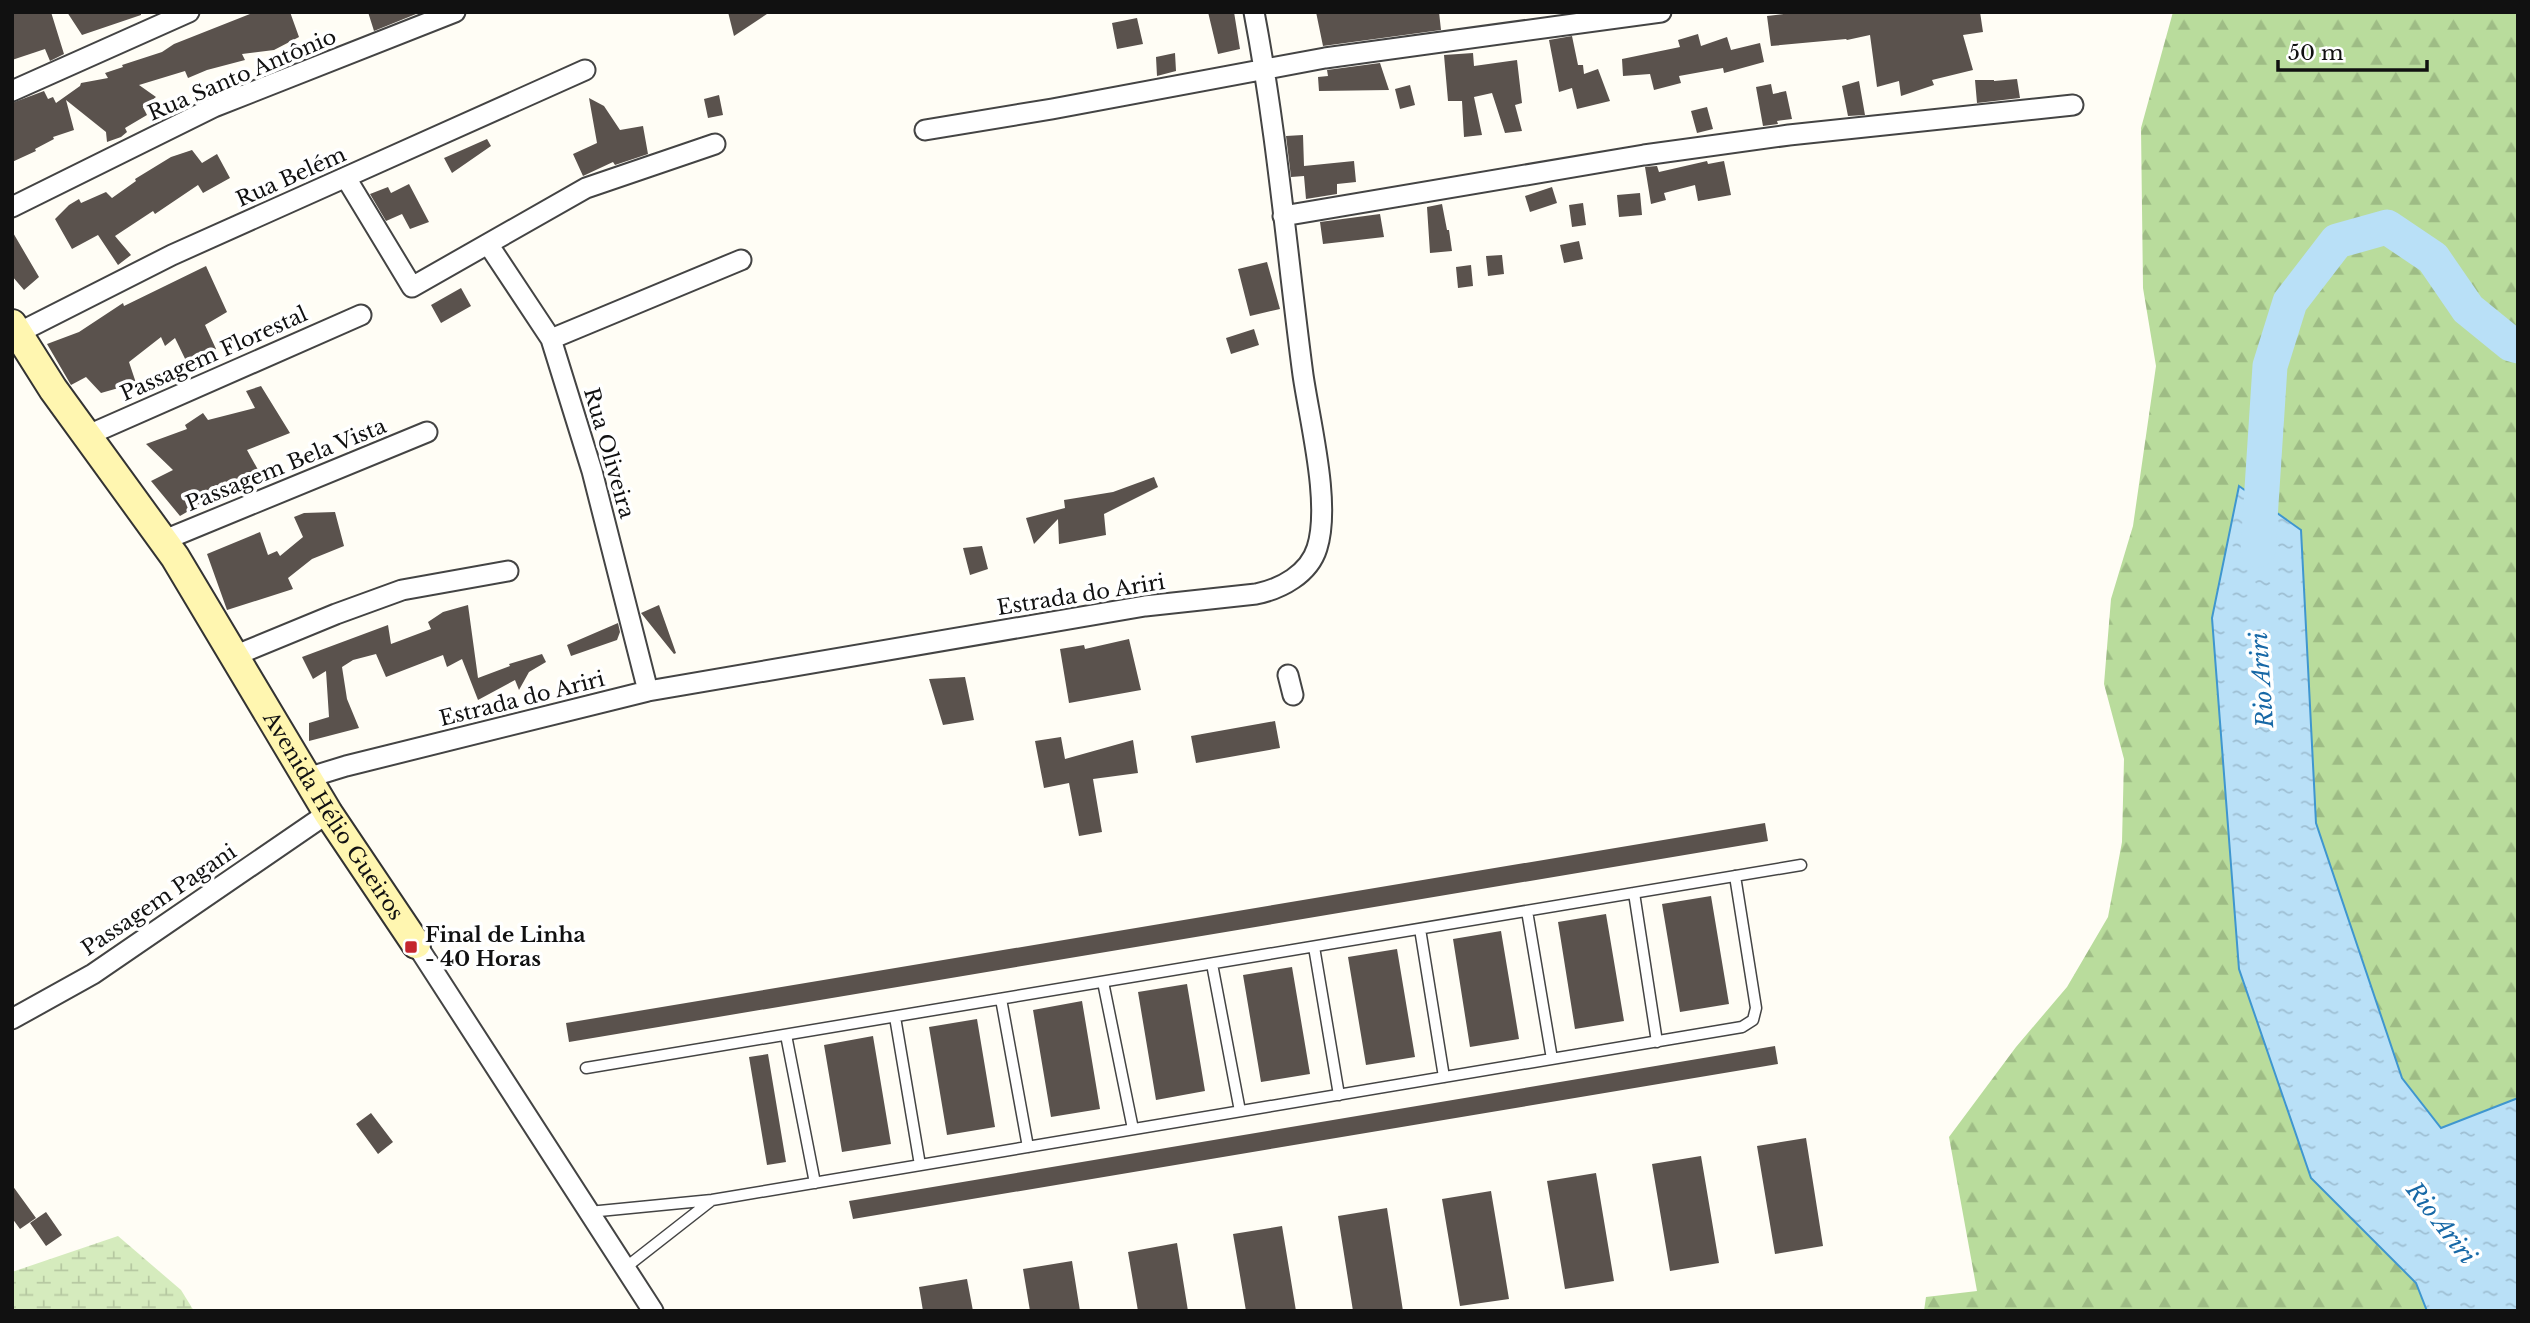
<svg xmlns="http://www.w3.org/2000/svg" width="2530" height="1323" viewBox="0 0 2530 1323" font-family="'Libre Baskerville',serif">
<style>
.forest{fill:url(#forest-firs)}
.wetland{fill:url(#wetland-marsh)}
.water{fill:url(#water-ripples);stroke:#3f96cf;stroke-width:2}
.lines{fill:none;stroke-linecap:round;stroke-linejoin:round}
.river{stroke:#b9e0f7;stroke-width:35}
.building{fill:#5a524d}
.service-casing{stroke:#444;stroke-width:13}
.minor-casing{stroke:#444;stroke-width:23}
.secondary-casing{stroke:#333;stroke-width:32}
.service{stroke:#fff;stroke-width:10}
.minor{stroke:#fff;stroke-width:19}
.secondary{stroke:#fff6b0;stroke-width:28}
.poi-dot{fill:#c4262e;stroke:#fff;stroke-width:2.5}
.labels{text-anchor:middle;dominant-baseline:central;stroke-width:7;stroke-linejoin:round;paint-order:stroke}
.street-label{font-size:21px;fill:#111;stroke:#fff}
.poi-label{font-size:21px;font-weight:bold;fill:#111;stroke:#fff;text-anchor:start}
.water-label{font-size:23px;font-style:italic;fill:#1768a6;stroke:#fff}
</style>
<defs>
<pattern id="forest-firs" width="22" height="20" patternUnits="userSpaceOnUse" patternTransform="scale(1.75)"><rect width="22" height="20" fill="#b9dc9c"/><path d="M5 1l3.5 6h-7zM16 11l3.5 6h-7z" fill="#9ebc85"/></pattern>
<pattern id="wetland-marsh" width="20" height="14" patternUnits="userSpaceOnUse" patternTransform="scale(1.75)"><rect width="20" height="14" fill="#d5ebbd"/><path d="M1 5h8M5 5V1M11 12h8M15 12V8" fill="none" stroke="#b6c8a1"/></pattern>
<pattern id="water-ripples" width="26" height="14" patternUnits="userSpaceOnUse" patternTransform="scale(1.75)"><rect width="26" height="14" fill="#b9e0f7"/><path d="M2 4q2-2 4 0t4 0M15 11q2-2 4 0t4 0" fill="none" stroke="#9ebfd3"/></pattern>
</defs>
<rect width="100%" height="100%" fill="#fffdf5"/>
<path class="forest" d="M2173 12H2518V1098L2441 1128 2402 1078 2316 823 2301 530 2240 486 2212 618 2239 969 2311 1178 2416 1283 2427 1311H1924L1926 1297 1977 1291 1949 1137 2016 1047 2067 987 2108 917 2122 842 2124 759 2104 684 2111 599 2133 526 2156 366 2143 288 2141 128Z"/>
<path class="wetland" d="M118 1236 181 1290 194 1311H12V1272Z"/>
<path class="water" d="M2239 486 2301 530 2316 823 2402 1078 2441 1128 2518 1098V1311H2427L2416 1283 2311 1178 2239 969 2212 618Z"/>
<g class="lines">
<path class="river" d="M2258 550 2270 366 2290 302 2337 241 2387 227 2433 258 2468 309 2511 344 2518 346"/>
</g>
<path class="building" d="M12 12H51L64 54 50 61 45 49 12 60Z
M67 12H141V15L82 35Z
M255 12H290L299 37 274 50 242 54 245 60 207 70 188 78 185 71 139 85 156 97 143 107 147 115 125 128 127 132 121 137 107 142 106 132 66 100 74 130 53 137 54 139 35 149 36 151 12 162V103L44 91 48 99 53 97 56 103 80 86 81 83 108 78 105 73 123 67 122 65 162 52 174 44Z
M368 12H421L374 31Z
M728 12H770L734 36Z
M1208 12H1234L1240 49 1218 54Z
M1316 12H1439L1441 30 1323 46Z
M1799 12H1980L1983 32 1963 35 1973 70 1932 80 1934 85 1901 96 1899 81 1877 87 1870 35 1847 40 1846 39 1771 46 1767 16Z
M1137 18 1143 44 1117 49 1112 23Z
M1698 34 1701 46 1727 37 1731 50 1760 43 1764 62 1724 73 1723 68 1679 76 1681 83 1654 90 1650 74 1623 76 1622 59 1680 47 1678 40Z
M1572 36 1578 65H1583L1584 74 1598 69 1610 101 1577 109 1572 88 1559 92 1549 40Z
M1175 53 1176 71 1157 76 1156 57Z
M1473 53 1474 66 1517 60 1522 103 1515 105 1522 131 1505 133 1492 93 1474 97 1482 135 1464 137 1462 101H1448L1444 55Z
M1380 63 1389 90 1319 91 1318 77 1328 76 1327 70Z
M2017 79 2020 98 1977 103 1975 80H1994V81Z
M1859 81 1865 115 1848 116 1842 86Z
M1771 84 1773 94 1786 91 1792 119 1777 121 1778 124 1763 126 1756 87Z
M1410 85 1415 105 1400 109 1395 89Z
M719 95 723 115 708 118 704 99Z
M589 98 604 106 620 130 643 126 648 154 615 165 613 162 583 176 573 154 597 143Z
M1707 107 1713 129 1697 133 1691 111Z
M1303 135 1304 166 1354 161 1356 182 1337 184V194L1306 199 1304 176 1291 177 1286 136Z
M487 139 491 146 452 173 444 158Z
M192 150 202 163 217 154 230 178 203 193 198 185 155 214 153 211 115 236 131 255 118 265 98 235 72 249 55 219 69 205 79 199 81 203 106 192 112 198 136 181 135 179 171 157Z
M1707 161 1708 164 1724 161 1731 195 1698 201 1695 185 1664 193 1666 200 1651 204 1645 167 1657 166 1659 172Z
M409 184 429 222 410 229 402 214 386 221 370 194 388 187 391 193Z
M1552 187 1557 203 1530 212 1525 196Z
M1640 193 1642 215 1619 217 1617 195Z
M1583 203 1586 225 1572 227 1569 205Z
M1442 204 1447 230H1449L1452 251 1430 253 1427 207Z
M1380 214 1384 237 1323 244 1320 222Z
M12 231 39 277 24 290 12 276Z
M1579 241 1583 259 1564 263 1560 245Z
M1502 255 1504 274 1488 276 1486 256Z
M1267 262 1280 309 1250 316 1238 269Z
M1471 265 1473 286 1458 288 1456 267Z
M206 266 227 312 205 325 216 349 200 363 189 367 175 338 165 346 161 337 129 362 136 383 101 393 86 377 71 385 47 344 79 332 123 303 124 306Z
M461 288 471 306 441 323 431 305Z
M1254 329 1259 345 1231 354 1226 338Z
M261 386 290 433 247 450 262 477 247 486 243 479 180 516 151 481 173 470 146 444 187 429 185 425 203 413 208 420 255 408 246 391Z
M1154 477 1158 487 1104 514 1106 535 1059 544 1058 519 1034 544 1026 518 1065 508 1064 500 1113 492Z
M335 512 344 546 312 559 288 578 293 589 227 610 207 554 260 532 268 555 277 551 280 556 303 537 294 517 304 513Z
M982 546 988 569 970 575 963 548Z
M468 605 478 678 510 666 509 664 542 654 546 662 529 672 519 690 515 680 478 700 462 659 447 667 443 655 386 677 376 654 353 660 342 667 347 699 359 728 309 741V723L329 717 326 671 313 679 302 657 388 625 391 644 431 629 428 622 443 612Z
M659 605 676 653 674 654 641 613Z
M618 623 620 632 617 640 571 656 567 645Z
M1129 639 1141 690 1069 703 1060 649 1084 645 1085 649Z
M965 677 974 720 943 725 929 679Z
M1275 721 1280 748 1196 763 1191 736Z
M1061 737 1065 759 1133 740 1138 773 1093 779 1102 832 1079 836 1069 783 1044 788 1035 741Z
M1765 823 1768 841 569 1042 566 1023Z
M1711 896 1729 1004 1680 1012 1662 904Z
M1606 914 1624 1021 1575 1029 1558 922Z
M1501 931 1519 1039 1470 1047 1453 939Z
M1397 949 1415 1057 1366 1065 1348 957Z
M1292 967 1310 1074 1261 1082 1243 975Z
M1187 984 1205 1091 1156 1100 1138 992Z
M1082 1001 1100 1109 1051 1117 1033 1010Z
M977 1019 995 1127 947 1135 929 1027Z
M873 1036 891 1144 842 1152 824 1045Z
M1775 1046 1778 1064 853 1219 849 1201Z
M768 1054 786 1162 767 1165 749 1057Z
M371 1113 393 1142 378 1154 356 1124Z
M1806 1138 1823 1246 1775 1254 1757 1146Z
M1701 1156 1719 1263 1670 1271 1652 1164Z
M1596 1173 1614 1281 1565 1289 1547 1181Z
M12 1185 36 1218 20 1229 12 1218Z
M1491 1191 1509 1299 1460 1306 1442 1199Z
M1387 1208 1403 1311H1353L1338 1216Z
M46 1212 62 1235 46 1246 30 1223Z
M1282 1226 1296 1311H1246L1233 1234Z
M1177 1243 1188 1311H1138L1128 1252Z
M1072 1261 1080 1311H1030L1023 1269Z
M967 1279 973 1311H923L919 1287Z"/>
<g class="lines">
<g class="service-casing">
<path id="service" d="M1634 893 1657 1042
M1527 911 1552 1059
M1420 929 1444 1077
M1314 947 1339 1095
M1212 964 1240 1111
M1103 982 1133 1129
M1001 999 1028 1147
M895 1017 920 1165
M786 1035 815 1183
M586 1068 1801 865
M589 1212 712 1200 1742 1027 1753 1020 1756 1008 1735 876
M625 1268 712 1200"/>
</g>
<g class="minor-casing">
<path id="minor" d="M12 91 189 12
M925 130 1052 109 1325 58 1661 12
M346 178 412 287 586 188 715 144
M12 207 214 107 455 12
M1283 216 1644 155 1789 135 2073 105
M488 244 551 339 592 471 648 691
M18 333 172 255 585 70
M551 339 741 260
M86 436 361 315
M162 541 427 432
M234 656 336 614 402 590 508 571
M1288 675 1293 695
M307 778 346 766 648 691 1145 606 1256 594C1281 589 1309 574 1317 548 1331 504 1310 423 1303 375 1287 254 1277 132 1254 12
M416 944 653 1311
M12 1019 93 974 328 813"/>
</g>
<g class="secondary-casing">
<g id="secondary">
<path id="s1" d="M12 324 53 389 175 557 328 813 416 944"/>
</g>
</g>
<use href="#service" class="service"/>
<use href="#minor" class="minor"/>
<use href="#secondary" class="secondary"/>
</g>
<rect class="poi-dot" x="404" y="940" width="14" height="14" rx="3.5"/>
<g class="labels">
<g class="street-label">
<text transform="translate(242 75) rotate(-23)">Rua Santo Antônio</text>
<text transform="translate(291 177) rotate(-24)">Rua Belém</text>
<text transform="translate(214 354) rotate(-24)">Passagem Florestal</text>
<text transform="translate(609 453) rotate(74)">Rua Oliveira</text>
<text transform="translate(286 465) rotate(-22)">Passagem Bela Vista</text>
<text transform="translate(1081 595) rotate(-9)">Estrada do Ariri</text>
<text transform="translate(522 699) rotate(-14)">Estrada do Ariri</text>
<text stroke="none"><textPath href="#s1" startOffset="588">Avenida Hélio Gueiros</textPath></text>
<text transform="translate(159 900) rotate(-34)">Passagem Pagani</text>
</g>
<g class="poi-label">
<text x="425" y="935">Final de Linha<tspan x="425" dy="24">- 40 Horas</tspan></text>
</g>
<g class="water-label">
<text transform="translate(2262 680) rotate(-94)">Rio Ariri</text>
<text transform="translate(2441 1223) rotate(52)">Rio Ariri</text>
</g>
</g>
<rect width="2530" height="1323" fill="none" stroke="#111111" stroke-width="28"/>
<path d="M2278 60v10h149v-10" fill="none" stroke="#111111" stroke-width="3.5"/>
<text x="2288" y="60" font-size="21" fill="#111111" stroke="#ffffff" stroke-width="5" paint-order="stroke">50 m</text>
</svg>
